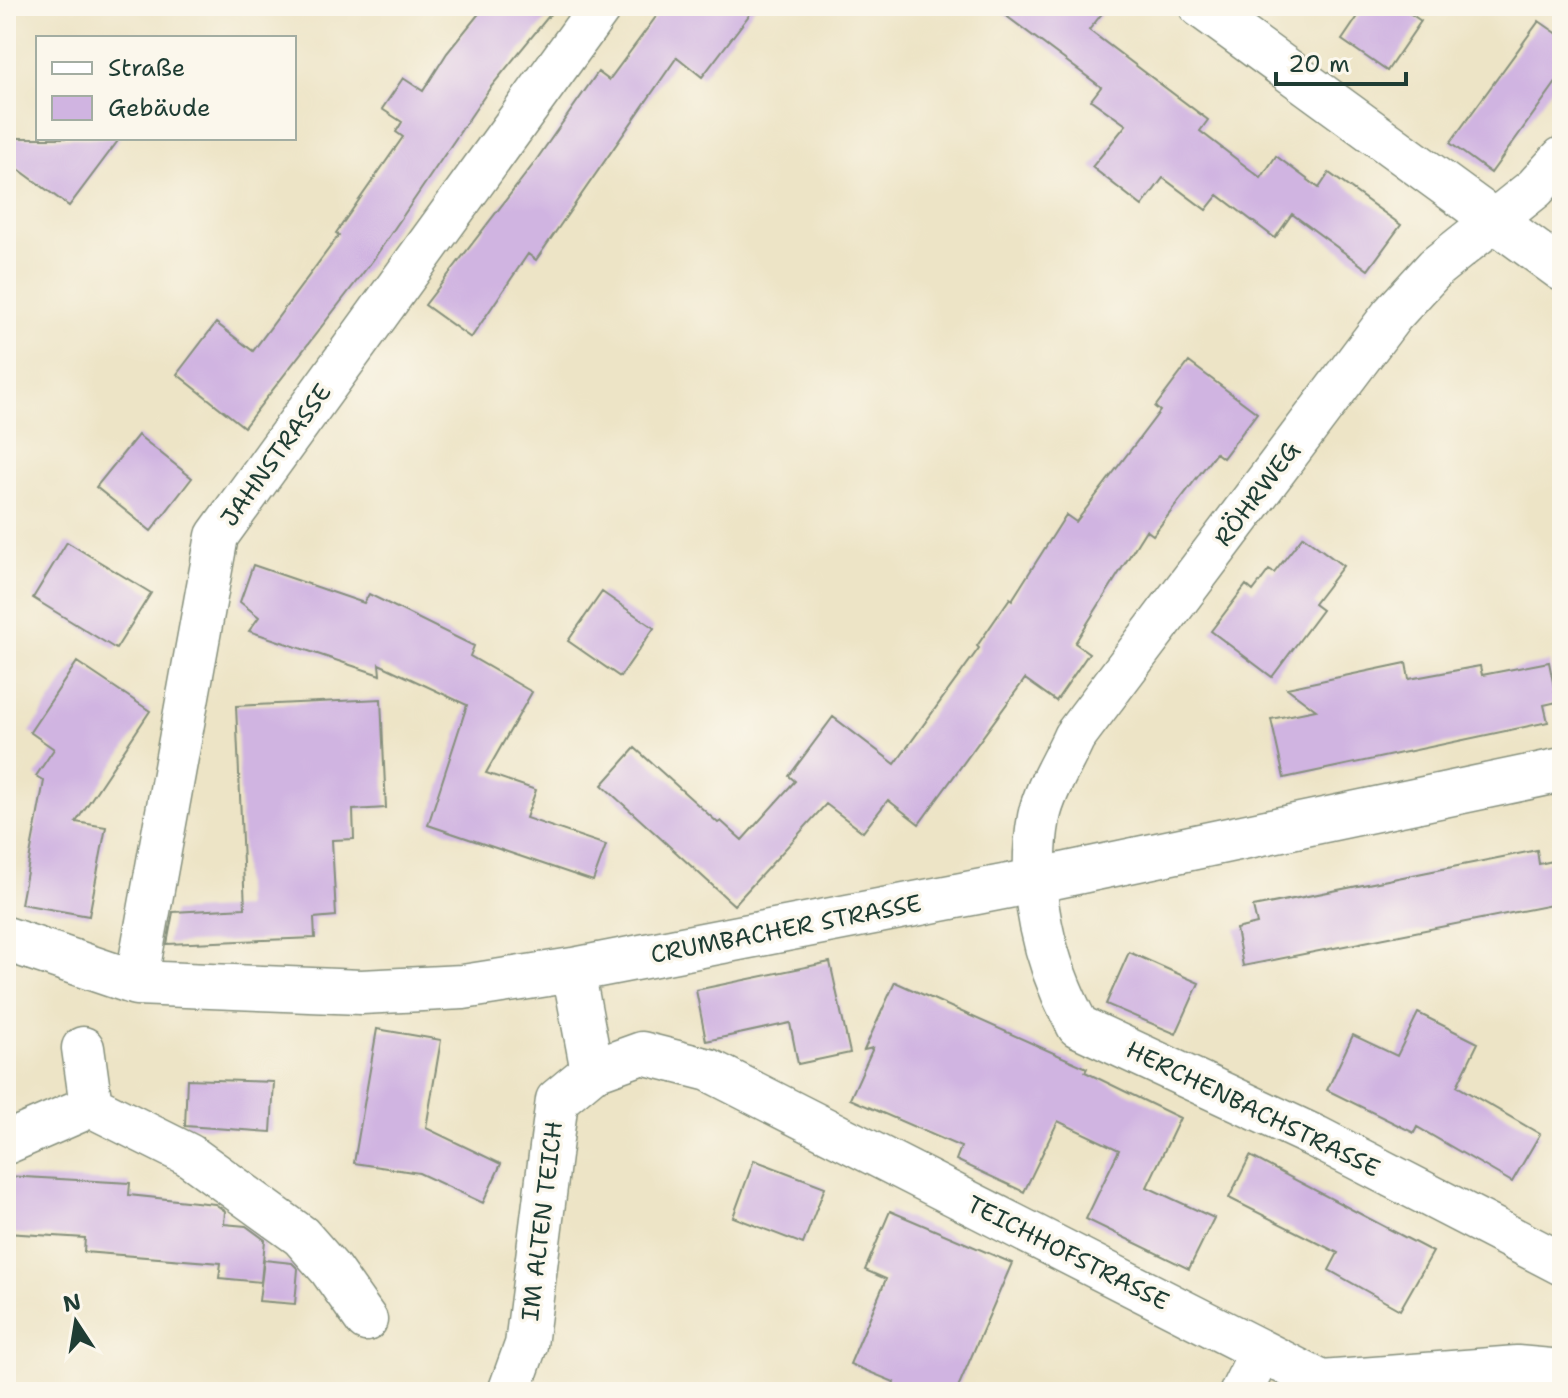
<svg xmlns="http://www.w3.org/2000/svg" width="1568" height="1398" viewBox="0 0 1568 1398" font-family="'Shantell Sans',sans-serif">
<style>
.building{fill:#d0b4e1}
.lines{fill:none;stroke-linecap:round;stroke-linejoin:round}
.minor-casing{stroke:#86907d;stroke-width:45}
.secondary-casing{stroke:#86907d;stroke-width:47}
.minor{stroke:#fff;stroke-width:42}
.secondary{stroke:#fff;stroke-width:44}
.labels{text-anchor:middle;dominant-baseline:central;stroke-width:7;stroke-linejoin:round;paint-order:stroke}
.street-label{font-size:24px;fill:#1f3d34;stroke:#fbf7ec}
</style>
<rect width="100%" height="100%" fill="#fbf7ec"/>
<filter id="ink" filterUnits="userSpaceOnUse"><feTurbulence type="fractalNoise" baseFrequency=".0125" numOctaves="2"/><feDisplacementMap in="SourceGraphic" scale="16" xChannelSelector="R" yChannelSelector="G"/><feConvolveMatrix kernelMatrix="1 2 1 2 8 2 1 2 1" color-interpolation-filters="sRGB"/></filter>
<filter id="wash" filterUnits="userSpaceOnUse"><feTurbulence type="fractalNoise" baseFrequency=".006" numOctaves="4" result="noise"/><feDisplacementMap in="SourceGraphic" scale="32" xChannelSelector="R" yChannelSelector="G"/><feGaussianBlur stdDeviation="1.8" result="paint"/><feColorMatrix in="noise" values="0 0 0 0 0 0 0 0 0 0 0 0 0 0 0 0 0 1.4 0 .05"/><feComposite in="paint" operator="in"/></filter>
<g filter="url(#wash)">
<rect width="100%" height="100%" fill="#ede4c6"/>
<g id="blocks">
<path class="building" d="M485 6H557L490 88 373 260 244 427 177 374 216 323 253 351 339 235 336 233 403 137 396 132 402 122 382 109 403 78 423 91 447 53Z
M664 6H756L702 77 677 57 536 260 528 254 471 338 425 305 532 166 598 72 609 80Z
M993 6H1108L1089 30 1208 120 1200 131 1261 178 1276 156 1319 188 1329 173 1401 225 1368 270 1292 214 1275 238 1218 195 1206 210 1163 178 1142 206 1092 167 1126 125 1091 100 1101 87Z
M1365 6H1399L1421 21 1387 71 1342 40Z
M1539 21 1562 37V74L1491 173 1450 143Z
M6 138H120L69 206 6 160Z
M1189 362 1257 413 1223 458 1216 453 1153 535 1146 530 1075 643 1089 653 1056 701 1025 679 919 824 888 800 863 832 826 804 734 905 602 785 635 748 718 823 721 821 742 840 795 781 789 776 833 717 895 764 979 648 977 646 1010 598 1012 600 1066 515 1076 522 1160 411 1155 407Z
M138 435 192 478 151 531 96 487Z
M1303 536 1343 566 1314 604 1322 610 1272 677 1211 631 1246 585 1253 591 1269 570 1274 573Z
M67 542 151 593 116 649 33 598Z
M253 565 364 603 369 594 474 646 470 656 532 692 486 773 536 790 526 818 606 845 593 881 428 825 467 705 379 664 380 675 249 631 259 617 240 602Z
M602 592 654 628 620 677 568 641Z
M77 662 150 711 76 822 106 827 89 916 21 904 44 781 36 776 54 749 30 732Z
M1549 662 1557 702 1544 705 1548 722 1284 778 1271 719 1316 710 1287 688 1406 663 1409 679 1480 666 1482 675Z
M381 699 386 808 353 810 354 839 332 840 336 916 314 918 315 938 167 944 173 912 245 908 236 706Z
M1537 850 1539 864 1562 859V903L1243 966 1236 929 1257 924 1253 907Z
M1129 952 1199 983 1176 1034 1106 1004Z
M830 962 850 1053 798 1064 790 1023 706 1041 696 990Z
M895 982 1087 1068 1085 1072 1180 1118 1147 1187 1214 1218 1189 1269 1086 1219 1119 1150 1058 1121 1024 1192 956 1160 961 1147 850 1099 873 1048 864 1050Z
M1418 1013 1478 1043 1457 1086 1540 1134 1512 1182 1417 1127 1414 1133 1327 1090 1353 1035 1397 1056Z
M377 1029 441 1040 426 1128 501 1164 483 1203 419 1173 354 1163Z
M187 1079 274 1082 271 1132 185 1126Z
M1250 1156 1433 1252 1400 1310 1329 1270 1338 1253 1229 1198Z
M754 1160 825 1187 803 1244 733 1217Z
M6 1176 130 1183 129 1195 215 1204 225 1211 224 1224 246 1226 265 1240 261 1282 219 1278 221 1263 84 1252 85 1238 6 1233Z
M890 1211 1012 1263 956 1392H890L894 1382 850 1364 886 1279 865 1270Z
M264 1260 292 1263 298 1269 295 1304 259 1301Z"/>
</g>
</g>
<g filter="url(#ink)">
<use href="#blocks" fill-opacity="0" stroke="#86907d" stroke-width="2"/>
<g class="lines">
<g class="minor-casing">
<path id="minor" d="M1200 6 1562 270
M1562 158 1535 188 1436 267 1392 315 1074 737C1063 762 1044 791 1039 817 1026 889 1044 963 1078 1026L1316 1137 1562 1264
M573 970 592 1071
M136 983 217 536 601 6
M83 1048 91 1106
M91 1106 189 1155 301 1236 330 1269 366 1320
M6 1143 91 1106
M509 1392 526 1345 557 1100 592 1071 642 1053 709 1070 1322 1382 1517 1367 1562 1371
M1241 1392 1261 1351"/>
</g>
<g class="secondary-casing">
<path id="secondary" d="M6 939 136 983 361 992 463 987 573 970 1034 881 1562 770"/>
</g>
<use href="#minor" class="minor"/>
<use href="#secondary" class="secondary"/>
</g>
</g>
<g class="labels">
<g class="street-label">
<text transform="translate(276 455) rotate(-54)">JAHNSTRASSE</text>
<text transform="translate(1257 494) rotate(-53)">RÖHRWEG</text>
<text transform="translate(786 929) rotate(-11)">CRUMBACHER STRASSE</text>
<text transform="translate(1253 1109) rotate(26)">HERCHENBACHSTRASSE</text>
<text transform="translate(542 1221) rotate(-83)">IM ALTEN TEICH</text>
<text transform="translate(1068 1253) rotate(27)">TEICHHOFSTRASSE</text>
</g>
</g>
<rect width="1568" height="1398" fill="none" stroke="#fbf7ec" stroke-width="32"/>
<rect x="36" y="36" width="260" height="104" fill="#fbf7ec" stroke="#a3ada2" stroke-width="2"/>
<rect x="52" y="62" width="40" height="12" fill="#ffffff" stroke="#a3ada2" stroke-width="2"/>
<text x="108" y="76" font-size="24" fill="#1f3d34">Straße</text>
<rect x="52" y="96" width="40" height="24" fill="#d0b4e1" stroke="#a3ada2" stroke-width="2"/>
<text x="108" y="116" font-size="24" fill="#1f3d34">Gebäude</text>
<g transform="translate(76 1322) rotate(348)" stroke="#fbf7ec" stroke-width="6" paint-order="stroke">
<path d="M0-6L14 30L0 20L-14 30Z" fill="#1f3d34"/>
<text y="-12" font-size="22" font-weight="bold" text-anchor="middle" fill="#1f3d34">N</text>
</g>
<path d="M1276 72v12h130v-12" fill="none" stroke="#1f3d34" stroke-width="4"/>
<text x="1288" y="72" font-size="24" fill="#1f3d34" stroke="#fbf7ec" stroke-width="6" paint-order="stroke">20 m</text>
</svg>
